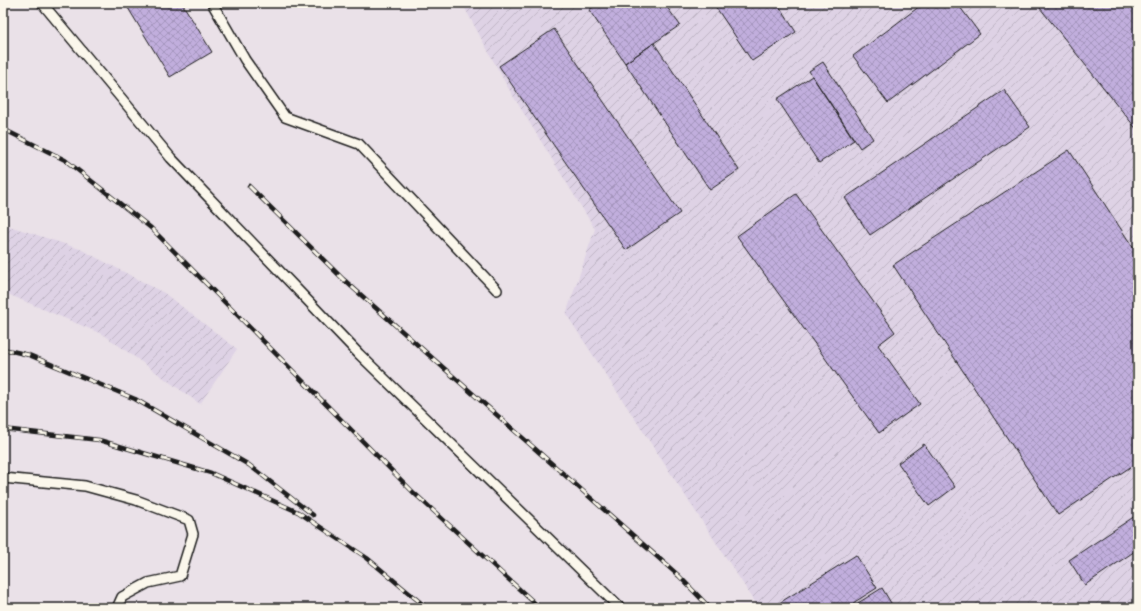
<svg xmlns="http://www.w3.org/2000/svg" width="1141" height="611" viewBox="0 0 1141 611" font-family="Caveat,sans-serif">
<style>
.industrial{fill:url(#industrial-furrows)}
.building{fill:url(#building-cross-hatch);stroke:#1c1c1c}
.lines{fill:none;stroke-linecap:round;stroke-linejoin:round}
.lane-casing{stroke:#1c1c1c;stroke-width:12}
.lane{stroke:#fbf7ec;stroke-width:9}
.rail-casing{stroke:#1c1c1c;stroke-width:4.5}
.rail{stroke:#fbf7ec;stroke-width:3;stroke-dasharray:9;stroke-linecap:butt}
</style>
<defs>
<pattern id="industrial-furrows" width="10" height="10" patternUnits="userSpaceOnUse"><rect width="10" height="10" fill="#ded2e5"/><path d="M-1 1l2-2M0 10L10 0M9 11l2-2" fill="none" stroke="#beb4c4"/></pattern>
<pattern id="building-cross-hatch" width="8" height="8" patternUnits="userSpaceOnUse"><rect width="8" height="8" fill="#c1aedd"/><path d="M0 0l8 8M0 8l8-8" fill="none" stroke="#a595bd"/></pattern>
</defs>
<rect width="100%" height="100%" fill="#eae1e8"/>
<filter id="ink" filterUnits="userSpaceOnUse"><feTurbulence type="fractalNoise" baseFrequency=".025" numOctaves="2"/><feDisplacementMap in="SourceGraphic" scale="8" xChannelSelector="R" yChannelSelector="G"/><feConvolveMatrix kernelMatrix="1 2 1 2 8 2 1 2 1" color-interpolation-filters="sRGB"/></filter>
<g filter="url(#ink)">
<path class="industrial" d="M462 3H1138V608H759L566 314 595 229 507 86Z
M3 224 80 249 164 293 237 349 200 404 104 335 3 292Z"/>
<path class="building" d="M125 3H182L212 52 170 77Z
M598 3H664L680 25 625 63 589 10Z
M713 3H777L796 32 752 61Z
M924 3H957L980 34 888 103 853 56Z
M1036 3H1138V131Z
M554 29 680 213 626 250 499 66Z
M654 43 739 170 710 190 625 63Z
M823 62 873 139 860 148 809 71Z
M812 76 854 140 819 163 777 99Z
M1004 90 1030 127 870 235 845 198Z
M1069 150 1138 255V462L1058 515 893 265Z
M796 194 895 332 878 345 920 404 879 433 737 236Z
M924 444 955 487 929 506 898 463Z
M1138 514V549L1085 585 1069 560Z
M856 555 877 588 845 608H778L776 605Z
M882 588 894 608H850Z"/>
<g class="lines">
<g class="lane-casing">
<path id="lane" d="M42 3 171 158 359 354 620 608
M212 3 245 60 285 117 359 144 497 290
M3 478 85 486 136 500 189 520 193 534 180 576 148 583 122 597 117 608"/>
</g>
<use href="#lane" class="lane"/>
<g class="rail-casing">
<path id="rail" d="M3 129 65 160 151 228 414 493 540 608
M249 186 343 279 679 576 710 608
M3 349 29 355 135 399 249 465 313 515
M3 429 99 440 211 473 298 512 367 558 427 608"/>
</g>
<use href="#rail" class="rail"/>
</g>
</g>
<rect width="1141" height="611" fill="none" stroke="#fbf7ec" stroke-width="16"/>
<rect x="8" y="8" width="1125" height="595" fill="none" stroke="#1c1c1c" stroke-width="1.5" filter="url(#ink)"/>
</svg>
